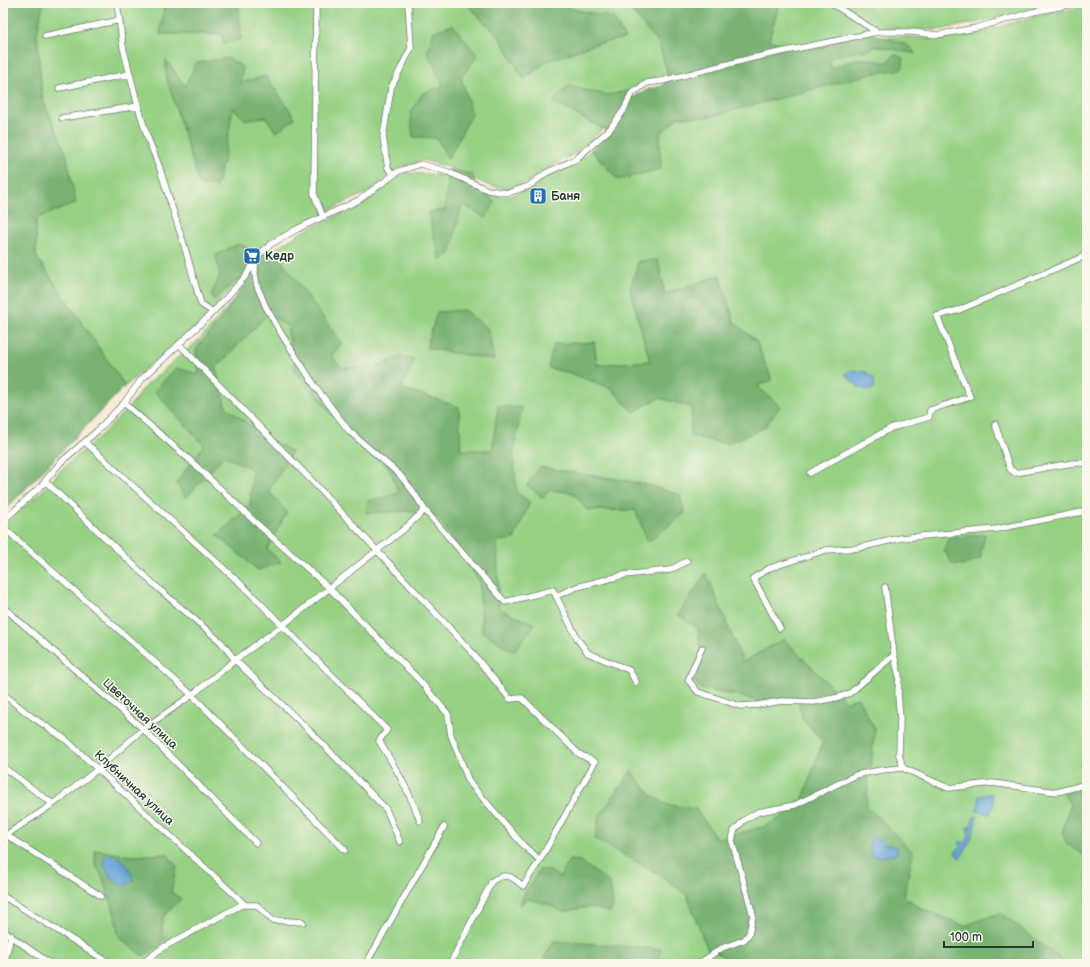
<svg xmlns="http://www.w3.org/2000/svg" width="1090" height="967" viewBox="0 0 1090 967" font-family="'Balsamiq Sans',sans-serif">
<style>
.green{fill:#96d184;stroke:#5a875c;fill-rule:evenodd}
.forest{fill:#78b372;stroke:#4c7853}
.water{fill:#66a4d8;stroke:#427086}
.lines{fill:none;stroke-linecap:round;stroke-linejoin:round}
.street-casing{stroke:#6a7a6d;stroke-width:7}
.street{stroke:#fff;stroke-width:5.5}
.labels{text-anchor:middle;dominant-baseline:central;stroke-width:3;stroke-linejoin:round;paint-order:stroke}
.poi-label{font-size:12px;font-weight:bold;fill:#1f3d34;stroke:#fbf7ec;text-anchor:start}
.street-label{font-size:12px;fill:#1f3d34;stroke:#fbf7ec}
</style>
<rect width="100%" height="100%" fill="#fbf7ec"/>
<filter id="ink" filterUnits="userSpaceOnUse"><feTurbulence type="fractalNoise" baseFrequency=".025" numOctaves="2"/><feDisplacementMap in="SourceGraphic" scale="8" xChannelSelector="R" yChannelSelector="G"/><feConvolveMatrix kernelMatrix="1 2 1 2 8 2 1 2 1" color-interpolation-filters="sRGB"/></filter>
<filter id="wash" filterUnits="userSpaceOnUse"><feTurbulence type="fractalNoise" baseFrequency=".012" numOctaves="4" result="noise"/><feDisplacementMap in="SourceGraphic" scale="16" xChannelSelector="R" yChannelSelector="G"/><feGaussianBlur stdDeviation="0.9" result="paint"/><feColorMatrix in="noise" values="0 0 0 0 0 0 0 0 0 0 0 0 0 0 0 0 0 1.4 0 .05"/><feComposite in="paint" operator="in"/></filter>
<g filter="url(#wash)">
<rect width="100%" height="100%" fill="#f6ebd6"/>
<path class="green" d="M43 3H165L160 34H221L224 44 239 9 236 3H466L500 38 524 79 547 61 592 45 625 38 613 18 572 9 562 3H635L630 9 659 44 668 74 648 79 627 91 620 107 606 126 574 154 545 169 528 182 508 189 488 185 450 168 423 160 398 168 372 190 298 225 263 247 244 275 194 329 125 386 36 256V219L66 153 42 98 37 34Z
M779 3H1052L975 23 937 30 876 28 794 48 769 40Z
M1087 6V762L1080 763 1087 787 1070 805 1068 815V844L1087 857V964H1063L1061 959 1000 913 964 926 922 909 904 897 913 852 865 806 872 758 858 698 846 702 784 639 743 662 698 628 701 654V689L737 695 759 702 797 696 803 719 823 741 800 807 766 826 716 839 696 809 667 805 652 796 631 771 660 875 687 895 707 948 738 964H649L659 961 554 941 541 964H3V526L44 489 63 468 101 435 129 407 146 385 201 338 250 281 268 254 300 233 345 212 381 190 405 173 445 175 486 194 506 197 530 189 548 176 577 162 611 133 649 89 877 37H912L934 39 975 34 1032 17ZM720 275 734 322 756 341 772 380 757 386 727 444 691 436 692 407 659 397 633 412 611 388 567 372 548 368 594 342 597 365 650 361 630 290 664 294ZM594 475 644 484 680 495 635 510H587L574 493 549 490ZM985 534 981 550 949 538ZM95 850 132 856 167 854 177 867 171 892 181 899 163 917 162 932 167 937H119L115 915 103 878 96 864ZM569 860 580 861 610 912 588 907 563 912 548 904 528 899 519 904 550 871 561 878 563 870Z"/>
<path class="forest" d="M3 3H43L37 34 42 98 66 153 76 203 36 219V256L125 386 3 512Z
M165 3H236L239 9 241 39 224 44 221 34H160Z
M466 3H562L572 9 613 18 625 38 592 45 547 61 524 79 500 38Z
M635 3H779L769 40 794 48 864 31 903 43 911 48 916 54 877 46 869 50 857 51 834 56 829 61 831 68 856 59H869L886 63 895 54 904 59 902 69 875 73 708 117H678L660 134 661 169 618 180 591 150 611 133 553 102 568 86 607 95 627 91 634 97 649 89 663 86 668 74 659 44 630 9Z
M453 25 478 56 461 77 472 114 448 159 437 138 413 137 410 113 423 93 443 86 427 51 434 31Z
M229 58 243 68 240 83 266 76 295 118 276 133 266 117 245 120 233 108 224 159 216 187 200 186 166 76V60L185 86 196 63Z
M449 170 472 174 477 188 495 202 486 218 462 204 450 254 440 260 428 212 445 210Z
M238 244 281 260 342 343 331 356 342 368 376 366 401 357 414 359 402 388 459 407 461 450H492L498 406 522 408 513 456 517 493 530 502 514 539 497 541 499 609 535 624 513 652 482 631 479 581 439 519 410 511 366 513 368 501 399 493 389 468 351 436 295 371 287 326 268 314 216 368 226 407 260 433 292 452 269 491 287 512 267 549 281 562 258 570 217 535 250 506 252 469 224 456 186 498 176 483 204 445 154 391 176 368 199 374 196 349 222 318 244 285 239 278 214 300 211 295 220 276 216 255Z
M658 260 665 294 720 275 734 322 756 341 772 380 757 386 780 406 764 428 727 444 690 436 692 407 659 398 633 412 611 388 567 372 548 368 554 344 594 342 597 365 650 361 630 290 638 261Z
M464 310 488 329 494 360 426 348 437 312Z
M540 467 644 484 680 495 685 513 648 542 635 510H587L574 493 550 490 543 498 527 485Z
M985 534 981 550V558L965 565 952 564 944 550 948 538Z
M706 573 743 662 784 639 846 702 858 698 875 729 866 806 913 852 904 897 922 909 964 926 1000 913 1061 959 1063 964H738L707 948 687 895 660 875 595 839 599 817 631 771 652 796 667 805 696 809 717 839 766 826 800 807 823 741 803 719 797 696 759 702 737 695 701 689 692 679 701 654 698 628 678 615Z
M1087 762V857L1067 844 1062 833 1070 805 1064 794 1086 787 1080 763Z
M95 850 132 856 167 854 177 867 171 892 181 899 163 917 162 932 167 937 158 946 143 956 119 937 115 914 103 878 95 864Z
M569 860 580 861 610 883 613 907 610 912 588 907 563 912 548 904 528 899 519 905 525 892 540 869 550 871 560 878 563 870Z
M554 941 661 949 659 961 649 964H541Z"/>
<path class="water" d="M853 370 866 372 874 378V389C862 392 852 383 845 374Z
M992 793 994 804 990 814 976 811 979 804V796Z
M977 815C975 830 969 847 960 858L955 854 956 851 961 846 959 844 960 841 964 843C970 839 968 833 968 827H971L973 818Z
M873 837 879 839 884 845 887 844 897 848V854L879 857 872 856C868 848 869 844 873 837Z
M110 855C123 857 130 868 133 880 129 885 125 885 119 885 112 878 101 867 105 856Z"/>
</g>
<g filter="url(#ink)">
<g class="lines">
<g class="street-casing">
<path id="street" d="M117 3 123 47 138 106 147 136 159 166 184 245 201 304 213 312
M316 3 314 194 323 217
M831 3 877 32
M45 36 120 20
M59 88 129 74
M62 118 138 106
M393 175 388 168 383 137 391 88 411 48 408 3
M255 261V274L257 286 266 307 282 335 315 386 349 431 399 474 412 490 425 510 505 602 553 590 578 640 588 653 629 670 636 682
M179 344 315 484 470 650 510 699 522 698 579 754 595 762 540 860 523 886C511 876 507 872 492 881L450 964
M124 403 191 461 253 520 329 588 419 680 448 714 451 735 469 782 524 846 540 860
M995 424 1010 469 1015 473 1073 463H1087
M85 442 243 586 387 730 379 741C395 767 410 792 420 821
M810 473 891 428 929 417 930 410 970 397 937 316 959 310 1087 255
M45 481 159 589 221 642 235 660 309 730 386 809 400 842
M3 521 41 486 60 463 97 431 124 403 141 380 213 312 245 277 259 255 271 244 297 229 359 200 399 171 421 164 448 172 488 190 508 193 529 186 546 173 576 159 609 130 624 110 631 94 647 83 662 81 752 58 877 32H912L937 35 976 28 1033 12 1078 3
M3 527 192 695 345 850
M885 587 894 655 899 676 898 694 900 719 899 755 903 768
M556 596 577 587 624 575 670 570 687 561
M3 607 143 729 256 843
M780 628 753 578 770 568 826 550 858 548 901 538 997 529 1087 511
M702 648 688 680 698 692 740 706 758 705 781 701 814 702 840 697 850 693 894 655
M3 694 31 716 65 739 237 897 245 905
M3 767 53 804
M3 833 101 896
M3 837 53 804 98 769 143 729 192 695 235 660 283 625 404 529 425 510
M3 896 111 964
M3 931 51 964
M4 964 11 935
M141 964 162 948 241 905H257L272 920 303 922
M366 964 444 827
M698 964 722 948 744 940 749 934 753 915 732 841 734 831 744 820 758 812 795 805 856 775 881 770 903 768 948 788 993 783 1057 792 1087 784"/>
</g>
<use href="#street" class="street"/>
</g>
</g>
<defs>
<g id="building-square" transform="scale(0.9)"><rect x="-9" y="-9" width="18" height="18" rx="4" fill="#1f6fb2" stroke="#fbf7ec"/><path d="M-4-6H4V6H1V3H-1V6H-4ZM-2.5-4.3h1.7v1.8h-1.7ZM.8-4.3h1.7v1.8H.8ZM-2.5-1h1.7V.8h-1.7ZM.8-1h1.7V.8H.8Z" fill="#fff"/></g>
<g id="supermarket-square" transform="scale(0.9)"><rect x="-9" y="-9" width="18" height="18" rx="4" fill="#1f6fb2" stroke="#fbf7ec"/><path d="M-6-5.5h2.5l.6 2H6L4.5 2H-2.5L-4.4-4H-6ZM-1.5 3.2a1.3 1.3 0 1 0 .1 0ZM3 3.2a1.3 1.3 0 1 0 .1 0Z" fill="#fff"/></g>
</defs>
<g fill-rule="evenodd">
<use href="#building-square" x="538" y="196"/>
<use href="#supermarket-square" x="252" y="256"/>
</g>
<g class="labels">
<g class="poi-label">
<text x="551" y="196">Баня</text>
<text x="265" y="256">Кедр</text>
</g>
<g class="street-label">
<text transform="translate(140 714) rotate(43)">Цветочная улица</text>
<text transform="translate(134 788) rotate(43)">Клубничная улица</text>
</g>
</g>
<rect width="1090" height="967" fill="none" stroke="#fbf7ec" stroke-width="16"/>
<path d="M944 941v6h89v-6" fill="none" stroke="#1f3d34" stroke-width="2"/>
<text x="950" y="941" font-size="12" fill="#1f3d34" stroke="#fbf7ec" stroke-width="3" paint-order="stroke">100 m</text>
</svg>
